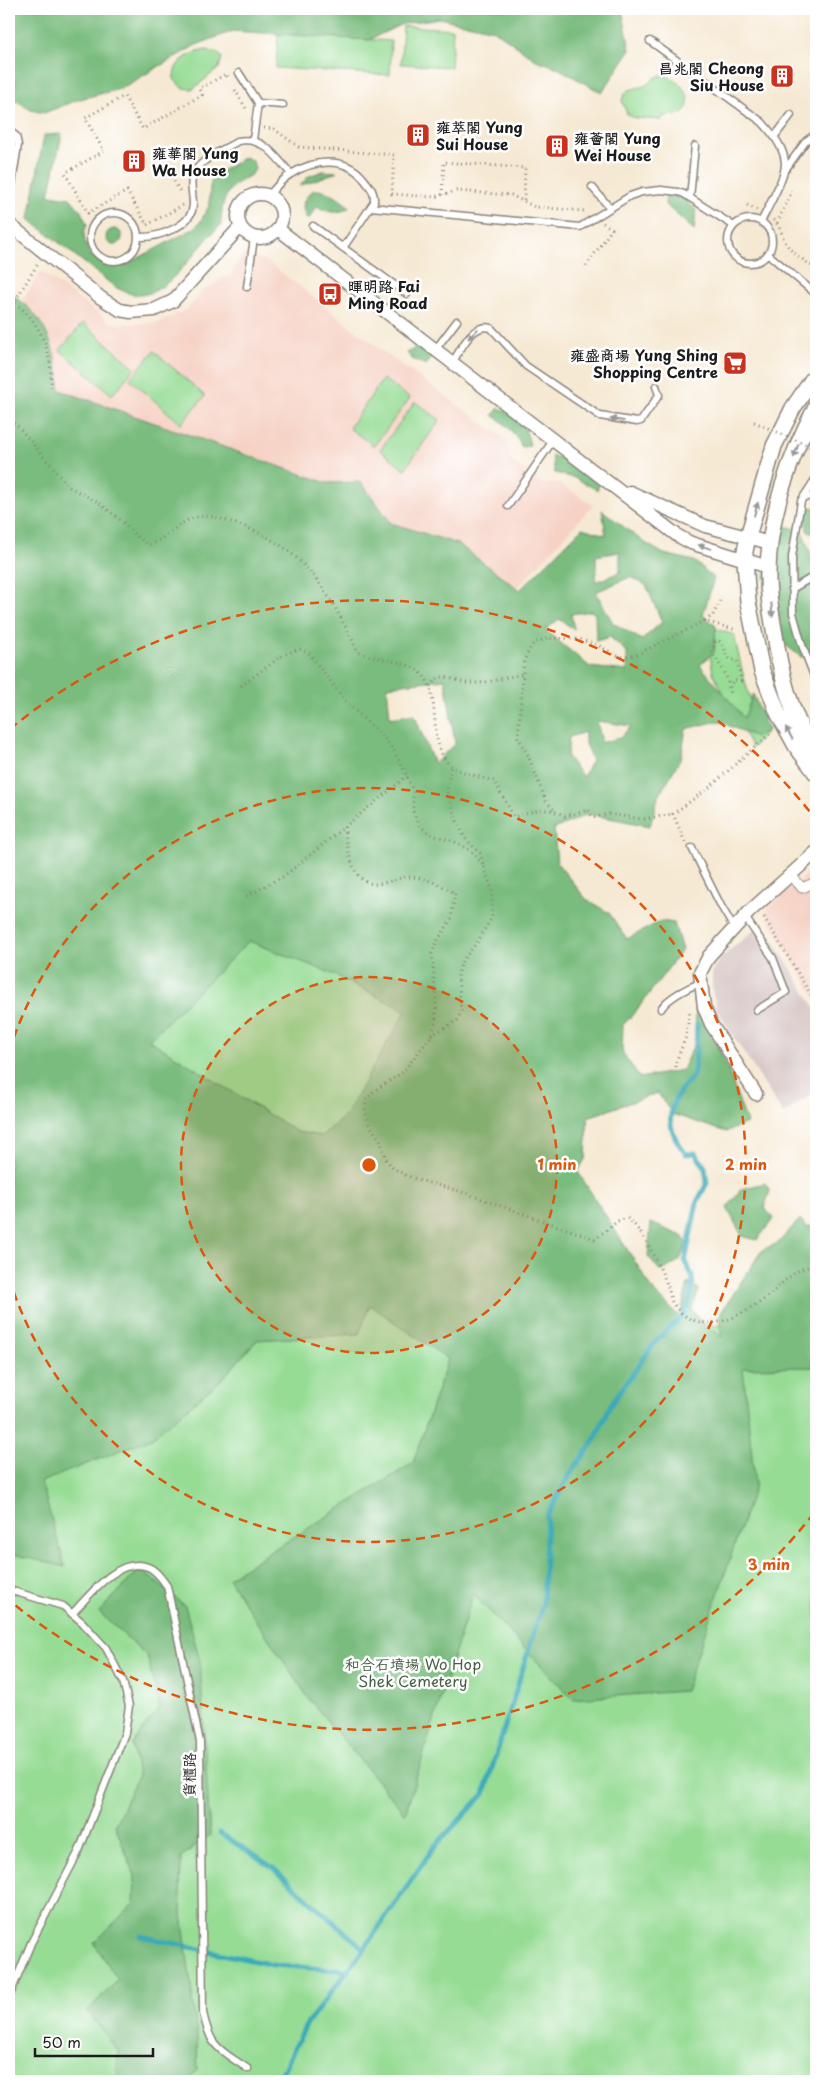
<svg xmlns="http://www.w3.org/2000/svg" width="825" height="2090" viewBox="0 0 825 2090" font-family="'Playpen Sans','LXGW WenKai TC',sans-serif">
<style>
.built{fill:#f6d2c4}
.industrial{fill:#d1bfbe}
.green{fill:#97dc95;stroke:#5a7c58}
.forest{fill:#79bc7e;stroke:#4a6c4d;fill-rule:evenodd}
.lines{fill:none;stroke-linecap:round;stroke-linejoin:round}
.stream{stroke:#3aaab7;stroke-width:5}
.service-casing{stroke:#898278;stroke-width:9}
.pedestrian-casing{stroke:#898278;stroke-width:11}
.minor-casing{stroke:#898278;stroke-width:15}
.tertiary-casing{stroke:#898278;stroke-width:18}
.path{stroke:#898278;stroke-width:3;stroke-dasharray:1 4;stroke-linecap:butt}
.service{stroke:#fff;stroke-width:6}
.pedestrian{stroke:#fff;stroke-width:9}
.minor{stroke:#fff;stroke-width:12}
.tertiary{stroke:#fff;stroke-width:15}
.path-bridge{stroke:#898278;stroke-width:3;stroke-dasharray:1 4;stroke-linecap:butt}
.oneway{fill:#999}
.ring{fill:none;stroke:#de560d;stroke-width:2.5;stroke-dasharray:9 6}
.labels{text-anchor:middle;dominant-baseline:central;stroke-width:5;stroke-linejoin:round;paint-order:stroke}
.poi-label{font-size:15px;font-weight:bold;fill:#1c1c1c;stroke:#fff;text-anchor:start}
.park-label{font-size:15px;fill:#475f46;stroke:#fff}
.street-label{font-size:15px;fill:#1c1c1c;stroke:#fff}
.centre{fill:#de560d;stroke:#fff;stroke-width:2.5}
.ring-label{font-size:15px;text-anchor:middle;font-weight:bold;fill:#de560d;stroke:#fff;stroke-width:5;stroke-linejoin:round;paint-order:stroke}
</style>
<rect width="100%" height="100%" fill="#fff"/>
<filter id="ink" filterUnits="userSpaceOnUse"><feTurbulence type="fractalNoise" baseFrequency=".02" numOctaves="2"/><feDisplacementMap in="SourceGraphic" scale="10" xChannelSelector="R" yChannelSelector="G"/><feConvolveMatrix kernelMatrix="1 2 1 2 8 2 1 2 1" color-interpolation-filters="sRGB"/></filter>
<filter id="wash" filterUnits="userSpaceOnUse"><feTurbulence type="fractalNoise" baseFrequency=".0096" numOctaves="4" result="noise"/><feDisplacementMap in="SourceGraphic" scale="20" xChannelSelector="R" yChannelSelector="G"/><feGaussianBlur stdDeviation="1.12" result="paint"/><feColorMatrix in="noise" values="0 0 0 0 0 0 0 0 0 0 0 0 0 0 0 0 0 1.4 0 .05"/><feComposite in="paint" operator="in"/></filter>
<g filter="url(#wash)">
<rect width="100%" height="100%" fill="#f6e9d3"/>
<path class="built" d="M243 254 267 261 385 353 507 440 511 461 543 484H560L593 505 507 599 298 472 60 390 58 366 50 336 42 323 22 301 41 271 111 323 134 324 156 323 188 309 203 291 231 274Z
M816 865V999L767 917V909Z"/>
<path class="industrial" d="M761 921 816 1009V1091L783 1114 717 1010 712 991V973L718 960 752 932Z"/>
<path class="green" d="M403 26 453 29 451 67 401 64Z
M278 34 391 41 390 75 276 68Z
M207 50 219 54 222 58 219 68 193 89 182 88 174 79C173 61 191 52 207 50Z
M662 75C678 77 701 102 680 114 675 116 669 115 664 116L661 120 635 118 627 114 622 101C625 87 633 90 644 86 651 83 654 76 662 75Z
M83 323 135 368 112 395 60 350Z
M154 351 205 396 181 424 130 379Z
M383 379 410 398 374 446 349 428Z
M415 402 440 420 405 469 380 450Z
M705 625 734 635C741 663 748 709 768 730L752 748 713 673Z
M9 689 370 919 544 1282 691 1325 816 1327V2081H9Z"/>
<path class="forest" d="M9 9H622L630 50 602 93 556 67 536 60 494 30 439 18 402 24 369 40 233 31 196 45 120 89 80 99 44 113 31 110 9 96Z
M62 134 49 195 70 198 81 211 87 224 84 233 85 242 92 257 108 266 125 265 193 229 200 222 209 206 210 187 213 176 245 157 253 161 255 169C252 176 247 177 240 181 224 190 221 208 221 225 198 244 171 294 140 295 131 295 123 291 115 287L29 219 44 135Z
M323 171 337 172 299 186 309 176Z
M314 190C328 189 339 199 350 207 337 215 329 213 317 206L308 220C300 208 302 198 314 190Z
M666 196 683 198 696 210 694 230 665 204Z
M106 237a8 8 0 1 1 16 0a8 8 0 1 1-16 0Z
M9 293C47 316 56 348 60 390L327 483 361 482 391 523 458 544 520 590 582 528 606 535 602 510 642 541 664 554 694 561 714 578 703 615 716 626 714 652 700 665 744 718 753 694 768 730 756 737 718 721 686 729 681 758 658 797 650 826 588 814 554 829 557 863 586 899 609 913 627 939 661 921 674 923 682 950 636 1011 623 1025 622 1052 640 1078 682 1070 695 1042 696 1009 724 1059 747 1123 726 1132 672 1114 658 1093 588 1117 586 1157 578 1172 655 1293 680 1317 688 1283 699 1289 692 1309 699 1320 722 1337 720 1314 762 1250 778 1243 800 1219 807 1227 816 1225V1367L743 1368 755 1485 685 1691 573 1699 473 1594 405 1814 309 1699 228 1578 413 1463 448 1359 370 1305 359 1334 257 1340 221 1380 152 1438 41 1482 65 1567 9 1553ZM620 552V572L596 582V556ZM630 577 646 585 662 622 642 640 613 623 596 592ZM591 611 595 614 596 641 610 637 627 652V671L590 667 545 630 559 619 574 629 571 614ZM445 679 455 743 434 764 414 714 390 718 387 686ZM597 721 631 726 621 737 602 743ZM585 732V744L592 760 583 777 567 757 569 737ZM249 941 335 975 406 1011 344 1117 321 1136 297 1132 149 1040Z
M418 346 432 357 426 365 412 359 407 353Z
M499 408C519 416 526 425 530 446L522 447C515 433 506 424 493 415Z
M552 456C573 459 586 470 599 485L597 490 575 478 555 473Z
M816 507V534L807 531 804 509Z
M778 525 802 530 811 555 816 581V657H801L784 644 777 603 764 578Z
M765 1183 770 1191 764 1208 774 1218 757 1240 742 1236 727 1208 741 1189Z
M651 1223 682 1236 687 1243 680 1260 661 1272 648 1256Z
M140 1569 185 1606 200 1661 210 1835 181 1857 180 1898 197 2033 198 2070 188 2081H117L118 2051 87 2011 118 1980 94 1943 134 1903 135 1876 115 1825 138 1775 132 1744 160 1707 147 1656 99 1612Z"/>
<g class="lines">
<path class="stream" d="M220 1833 272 1867 364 1949
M141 1936 273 1965 348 1971
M278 2081 306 2025 364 1949 434 1847 484 1794 543 1603 547 1516 570 1474 594 1441 611 1404 657 1340 682 1317 688 1307 693 1283 692 1275 685 1262 697 1202 707 1183 705 1167 695 1153 686 1154C669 1133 664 1114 681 1090 684 1085 691 1081 693 1075 697 1059 696 1040 697 1024"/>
</g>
</g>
<g filter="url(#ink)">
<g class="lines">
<g class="service-casing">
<path id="service" d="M650 41 762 122C773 134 789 153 784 171 782 183 767 209 761 222
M239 73 258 103
M9 131 16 136 18 145 9 203
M775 136 791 115
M253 140 258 103 283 105
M785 170 806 141 816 134
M592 187 610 208
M269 195C276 187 282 179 291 174 313 160 345 156 363 178 369 186 375 191 374 202L343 248
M690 198 695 146
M371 207 580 227 630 196 642 192 661 190 678 192 684 194 734 226
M90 237a24 24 0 1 1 48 0a24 24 0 1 1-48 0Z
M728 241a22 22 0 1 1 44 0a22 22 0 1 1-44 0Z
M313 226 407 294
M138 237C156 238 193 227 193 204 193 192 188 181 196 170 205 157 225 149 238 141 264 136 276 157 291 174
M769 255 816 294
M247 287 254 238
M435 350 457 321
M452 363C461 350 472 322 491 328L526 366 600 416 637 422 641 421 659 395 656 386
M816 478 801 501 792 557 793 613 802 645 816 681
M804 496 816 498
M508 506 554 439
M792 589 816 575
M692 848 721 906 734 928
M745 917 773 958 786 992 757 1010
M661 1009C667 998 689 987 700 983
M9 1590 63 1606 82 1622 106 1648 123 1681 129 1706 125 1733 79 1851 31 1943 9 1997
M72 1614C90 1595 118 1556 148 1567 156 1570 162 1579 167 1586L200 1742 203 2013C211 2049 219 2049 248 2069"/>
</g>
<g class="pedestrian-casing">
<path id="pedestrian" d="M791 875 802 888 816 882"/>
</g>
<g class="minor-casing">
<path id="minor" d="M238 216a22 22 0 1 1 44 0a22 22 0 1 1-44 0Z
M9 224 101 298 120 310 131 312 154 310 173 301 240 227
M278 229 678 536 691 543 768 567
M630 492 705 526 770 543
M756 1094 711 1024 704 1007 700 973 709 956 750 911 816 852"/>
</g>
<g class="tertiary-casing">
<path id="tertiary" d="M816 377 812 380 793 408 774 446 749 533 745 551V560L748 602 762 671 778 713 796 746 816 773
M816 407C790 456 769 515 768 571 767 596 773 622 777 647 783 683 794 723 816 753"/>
</g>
<path class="path" d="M235 90 247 110
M264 128 274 129 299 147 394 155 392 194 434 197 456 191 511 195 535 207 585 211
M167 168 180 192
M442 195 444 162 525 168 524 201
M183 205 147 225 127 191 88 213 65 173 104 151 85 118 124 96 143 129 202 95 199 89 226 74 228 78
M747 205 757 210
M773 220C781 226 782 237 787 245 794 255 807 262 816 269
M777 223 792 191
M37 265 14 302C41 322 53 354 51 387
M586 266 612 229 603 223
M9 313 17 307
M9 421 16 424 69 487 98 502 123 522 135 535 148 545C168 539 178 521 197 517 211 514 224 520 237 524 305 547 329 592 358 652 377 660 411 661 423 675 442 696 426 744 451 766 456 771 486 779 494 781L514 817C535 811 545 805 565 816L588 810 593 818 609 814 641 819
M705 621 713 615 720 601
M719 641C726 646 724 655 731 660H737L741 681 734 680 730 685V692L726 675 712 652 715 642Z
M241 686 283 655 299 649 308 652 347 703 383 737 394 751 407 776 413 792V811L420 826 432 835 455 842 471 851 484 865
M430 686C434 683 437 677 442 677 449 676 460 683 469 683 487 684 505 677 523 674
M553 809 546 801 527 753 518 737 524 660 532 645 547 638 579 639 599 646 620 657 636 655 704 621 737 630
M644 819 673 814
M344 827C348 846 350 886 378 884 389 883 401 876 412 877 428 878 442 886 455 893L451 920 436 943 432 954 436 1004V1021L431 1036 403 1072 374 1091 366 1100 365 1111 369 1124 380 1140 386 1159 393 1168 405 1175 419 1180 459 1191 595 1239 618 1221 627 1218C643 1229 661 1269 668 1287 670 1293 670 1300 674 1305 690 1326 714 1327 736 1316 746 1311 757 1305 766 1298 781 1286 795 1266 816 1266
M685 842 673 814 710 787 772 732
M247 896 284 876 407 776
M764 917 816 1003
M431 1035 457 1021 461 1012 458 975 462 961 478 941 492 917V888L485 871 481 854 465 838 454 814 447 791 451 767
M676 1067V1062L686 1037 690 1010"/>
<use href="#service" class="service"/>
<use href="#pedestrian" class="pedestrian"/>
<use href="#minor" class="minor"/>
<use href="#tertiary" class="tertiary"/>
<path class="path-bridge" d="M754 422 816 449"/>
</g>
<defs><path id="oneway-solid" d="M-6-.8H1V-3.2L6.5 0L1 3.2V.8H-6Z" transform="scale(1.25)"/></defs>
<g class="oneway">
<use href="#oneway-solid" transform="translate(473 334) rotate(134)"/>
<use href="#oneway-solid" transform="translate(617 420) rotate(-173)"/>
<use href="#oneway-solid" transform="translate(796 451) rotate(110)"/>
<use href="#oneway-solid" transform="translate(756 509) rotate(-74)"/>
<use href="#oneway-solid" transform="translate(705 547) rotate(-162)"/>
<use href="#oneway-solid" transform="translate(772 610) rotate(84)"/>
<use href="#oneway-solid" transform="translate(789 733) rotate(-119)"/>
</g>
</g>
<circle cx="369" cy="1165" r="188" fill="#de560d" fill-opacity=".12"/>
<g class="ring">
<circle cx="369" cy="1165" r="188"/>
<path d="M9 1052A377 377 0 1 1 9 1278"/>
<path d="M814 1513A565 565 0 0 1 10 1601M10 729A565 565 0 0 1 814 817"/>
</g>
<defs>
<g id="building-square" transform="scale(1.25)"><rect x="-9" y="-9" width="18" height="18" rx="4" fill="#c8321e" stroke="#fff"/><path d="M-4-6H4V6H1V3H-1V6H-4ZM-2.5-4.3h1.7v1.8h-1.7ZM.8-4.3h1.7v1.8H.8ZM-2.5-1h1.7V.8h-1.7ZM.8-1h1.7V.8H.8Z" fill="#fff"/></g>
<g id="bus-square" transform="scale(1.25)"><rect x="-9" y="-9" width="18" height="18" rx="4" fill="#c8321e" stroke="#fff"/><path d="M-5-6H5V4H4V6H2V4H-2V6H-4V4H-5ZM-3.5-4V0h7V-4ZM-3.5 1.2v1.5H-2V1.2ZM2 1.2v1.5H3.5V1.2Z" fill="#fff"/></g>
<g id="supermarket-square" transform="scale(1.25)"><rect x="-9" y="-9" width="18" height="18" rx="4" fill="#c8321e" stroke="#fff"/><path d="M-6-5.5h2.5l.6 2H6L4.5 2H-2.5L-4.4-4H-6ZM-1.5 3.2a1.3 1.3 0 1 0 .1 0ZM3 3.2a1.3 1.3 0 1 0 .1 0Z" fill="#fff"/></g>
</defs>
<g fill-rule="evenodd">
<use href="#building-square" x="782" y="76"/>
<use href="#building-square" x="418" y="135"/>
<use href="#building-square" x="557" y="146"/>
<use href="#building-square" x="134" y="161"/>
<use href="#bus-square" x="330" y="294"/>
<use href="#supermarket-square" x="735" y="363"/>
</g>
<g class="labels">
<g class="poi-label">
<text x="764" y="67" text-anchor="end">昌兆閣 Cheong<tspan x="764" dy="17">Siu House</tspan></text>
<text x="436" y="126">雍萃閣 Yung<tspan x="436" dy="17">Sui House</tspan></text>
<text x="574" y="137">雍薈閣 Yung<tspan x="574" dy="17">Wei House</tspan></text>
<text x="152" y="152">雍華閣 Yung<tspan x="152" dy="17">Wa House</tspan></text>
<text x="348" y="285">暉明路 Fai<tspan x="348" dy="17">Ming Road</tspan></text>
<text x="718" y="354" text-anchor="end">雍盛商場 Yung Shing<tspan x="718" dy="17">Shopping Centre</tspan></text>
</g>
<g class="park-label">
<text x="413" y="1663">和合石墳場 Wo Hop<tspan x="413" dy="17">Shek Cemetery</tspan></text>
</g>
<g class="street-label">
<text transform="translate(188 1775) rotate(-90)">貨櫃路</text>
</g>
</g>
<circle cx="369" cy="1165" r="8" class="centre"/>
<g class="ring-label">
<text x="557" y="1170">1 min</text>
<text x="746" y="1170">2 min</text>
<text x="769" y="1570">3 min</text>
</g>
<rect width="825" height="2090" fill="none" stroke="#fff" stroke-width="30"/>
<path d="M35 2048v8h118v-8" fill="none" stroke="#1c1c1c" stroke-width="2.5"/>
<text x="42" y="2048" font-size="15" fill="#1c1c1c" stroke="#ffffff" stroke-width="4" paint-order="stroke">50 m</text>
</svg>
